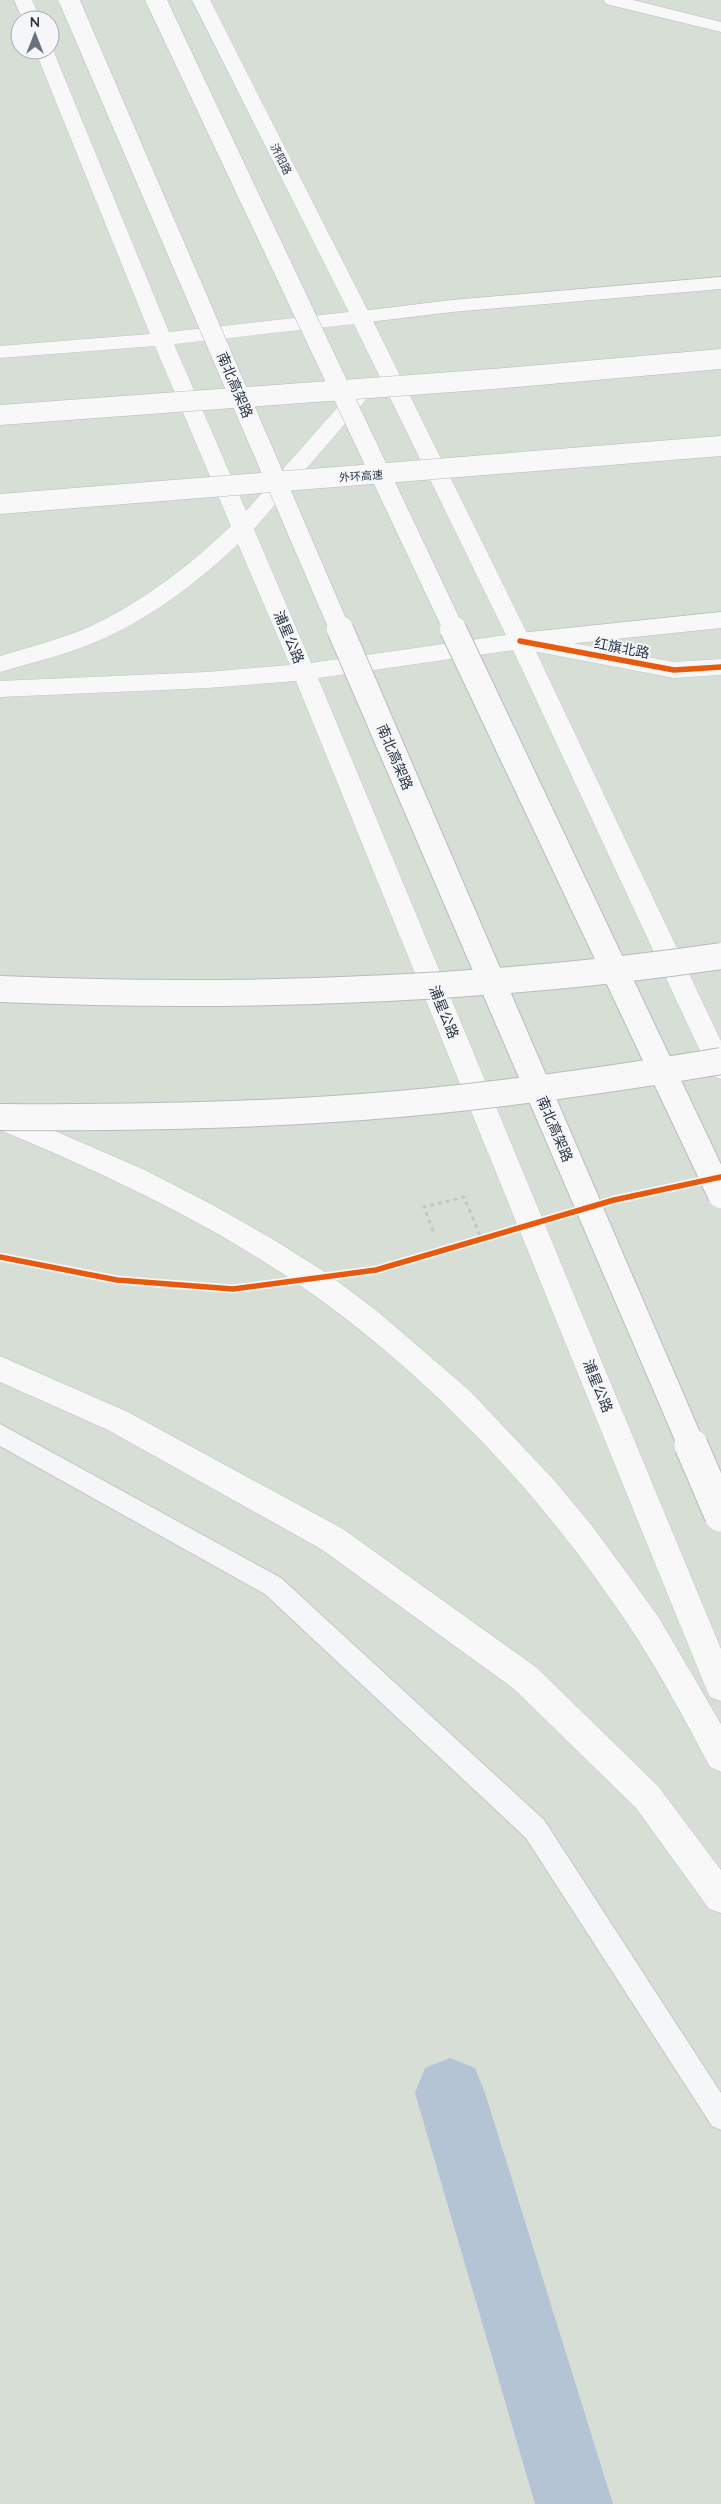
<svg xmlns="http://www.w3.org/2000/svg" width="721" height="2504" viewBox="0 0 721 2504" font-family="Quicksand,'Noto Sans SC',sans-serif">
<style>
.green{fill:#d6ded6;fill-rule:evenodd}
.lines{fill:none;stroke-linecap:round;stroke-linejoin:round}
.canal{fill:#b4c4d5;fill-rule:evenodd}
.service-casing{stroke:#c4c6c8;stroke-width:2}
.minor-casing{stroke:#c4c6c8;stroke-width:1}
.primary-casing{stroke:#c2c5c8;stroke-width:1}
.trunk-casing{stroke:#b8bbbf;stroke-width:1}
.motorway-casing{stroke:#b8bbbf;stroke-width:1}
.path{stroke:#c5c6ca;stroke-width:3;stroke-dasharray:4 4;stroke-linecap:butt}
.service{fill:#f5f6f7;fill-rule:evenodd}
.minor{fill:#f5f6f7;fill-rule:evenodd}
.primary{fill:#f8f8f8;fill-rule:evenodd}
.trunk{fill:#f8f8f8;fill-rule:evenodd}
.motorway{fill:#f8f8f8;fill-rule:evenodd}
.trunk-bridge-far2-casing{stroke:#b8bbbf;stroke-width:21;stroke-linecap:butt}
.trunk-bridge-far1-casing{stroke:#b8bbbf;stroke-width:28;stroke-linecap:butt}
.trunk-bridge-casing{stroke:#b8bbbf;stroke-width:35;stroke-linecap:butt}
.motorway-bridge-far1-casing{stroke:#b8bbbf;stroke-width:21;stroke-linecap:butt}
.motorway-bridge-casing{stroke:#b8bbbf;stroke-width:28;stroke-linecap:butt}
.trunk-bridge-far2{stroke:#f8f8f8;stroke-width:20}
.trunk-bridge-far1{stroke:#f8f8f8;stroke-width:26}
.trunk-bridge{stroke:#f8f8f8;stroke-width:33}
.motorway-bridge-far1{stroke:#f8f8f8;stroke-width:20}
.motorway-bridge{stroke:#f8f8f8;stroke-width:26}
.cycleway-casing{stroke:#f4f6f9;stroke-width:9}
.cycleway{stroke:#e8590c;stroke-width:5.5}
.labels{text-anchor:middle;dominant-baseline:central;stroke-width:4;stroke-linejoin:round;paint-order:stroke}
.far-street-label{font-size:11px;fill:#2b3445;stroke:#f4f6f9}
.street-label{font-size:14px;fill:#2b3445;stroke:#f4f6f9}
</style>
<rect width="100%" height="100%" fill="#e6e8ea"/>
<path class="green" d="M0 0H721V2504H0ZM20 20H50V50H20Z"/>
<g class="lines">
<path class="canal" d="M450 2058 475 2068 485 2093 613 2504H535L415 2093 425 2068Z"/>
<g class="service-casing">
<path id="service" d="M0 1424 281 1578 544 1820 721 2093V2130L712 2126 526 1838 265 1594 0 1446Z"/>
</g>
<g class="minor-casing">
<path id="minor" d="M520 633 674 662 721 659V675L674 678 512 647 509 641 512 635Z"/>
</g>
<g class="primary-casing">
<path id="primary" d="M14 0H32L41 20H23Z
M192 0H210L371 317 531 641 721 1041V1079L712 1075 708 1068 513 650 318 678 721 1649V1701L710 1697 705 1686 296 681 207 688 0 697V681L207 672 290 665 238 544C199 581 155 615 105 638 72 653 35 662 0 672V656C30 647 62 639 91 626 144 601 189 566 231 526L155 346 0 358V346L150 334 35 50H50V46L53 50 169 332 349 312ZM354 324 506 635 311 663 254 529 376 388 373 383 366 381 359 383 246 511 174 344Z"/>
</g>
<g class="trunk-casing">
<path id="trunk" d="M603 0H633L721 22V32L606 4Z
M0 1356 128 1412 343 1529 536 1667 658 1786 721 1870V1913L709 1909 636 1808 514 1689 321 1549 108 1430 0 1382Z"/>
</g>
<g class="motorway-casing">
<path id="motorway" d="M721 277V289L452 312 361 323 354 321 351 317 354 313 361 311 452 300Z
M721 612V628L520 649 512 647 509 641 512 635 520 633Z
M0 1107 145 1170 211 1204 276 1241 328 1274 377 1311 470 1391 554 1480 593 1527 658 1616 721 1724V1772L710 1767C686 1722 662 1677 635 1635 549 1503 437 1382 308 1291 213 1224 107 1175 0 1130Z"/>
</g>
<path class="path" d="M433 1231 424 1207 464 1197 481 1238"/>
<use href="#service" class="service"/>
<use href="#minor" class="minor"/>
<use href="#primary" class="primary"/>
<use href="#trunk" class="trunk"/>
<use href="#motorway" class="motorway"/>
<g class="trunk-bridge-far2-casing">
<path id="trunk-bridge-far2" d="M69 0 340 630
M156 0 454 630"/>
</g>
<g class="trunk-bridge-far1-casing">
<path id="trunk-bridge-far1" d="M340 629 692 1447
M453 629 721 1195
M0 989C241 999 482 991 721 956"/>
</g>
<g class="trunk-bridge-casing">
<path id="trunk-bridge" d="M691 1445 721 1515"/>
</g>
<g class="motorway-bridge-far1-casing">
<path id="motorway-bridge-far1" d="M0 415 493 379 721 359
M0 504 721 446"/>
</g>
<g class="motorway-bridge-casing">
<path id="motorway-bridge" d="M0 1117C121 1118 241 1116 362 1107 483 1098 602 1081 721 1061"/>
</g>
<use href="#trunk-bridge-far2" class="trunk-bridge-far2"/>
<use href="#trunk-bridge-far1" class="trunk-bridge-far1"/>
<use href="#trunk-bridge" class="trunk-bridge"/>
<use href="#motorway-bridge-far1" class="motorway-bridge-far1"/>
<use href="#motorway-bridge" class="motorway-bridge"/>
<g class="cycleway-casing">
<path id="cycleway" d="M520 641 674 670 721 667
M0 1257 117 1280 233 1289 376 1270 614 1200 721 1177"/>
</g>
<use href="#cycleway" class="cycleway"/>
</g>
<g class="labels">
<g class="far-street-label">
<text transform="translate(281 159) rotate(63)">济阳路</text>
<text transform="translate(361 476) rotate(-4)">外环高速</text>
</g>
<g class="street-label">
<text transform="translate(235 385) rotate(67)">南北高架路</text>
<text transform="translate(289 637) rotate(67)">浦星公路</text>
<text transform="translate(622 648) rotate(11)">红旗北路</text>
<text transform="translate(395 757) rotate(67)">南北高架路</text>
<text transform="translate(444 1012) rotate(68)">浦星公路</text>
<text transform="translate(555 1129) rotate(67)">南北高架路</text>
<text transform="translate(598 1386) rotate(68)">浦星公路</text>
</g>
</g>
<g transform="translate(35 35)"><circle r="24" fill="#f4f6f9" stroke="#a4a8b1"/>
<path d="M0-4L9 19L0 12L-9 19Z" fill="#6c737f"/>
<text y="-8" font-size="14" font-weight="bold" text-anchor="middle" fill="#2b3445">N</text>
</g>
</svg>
